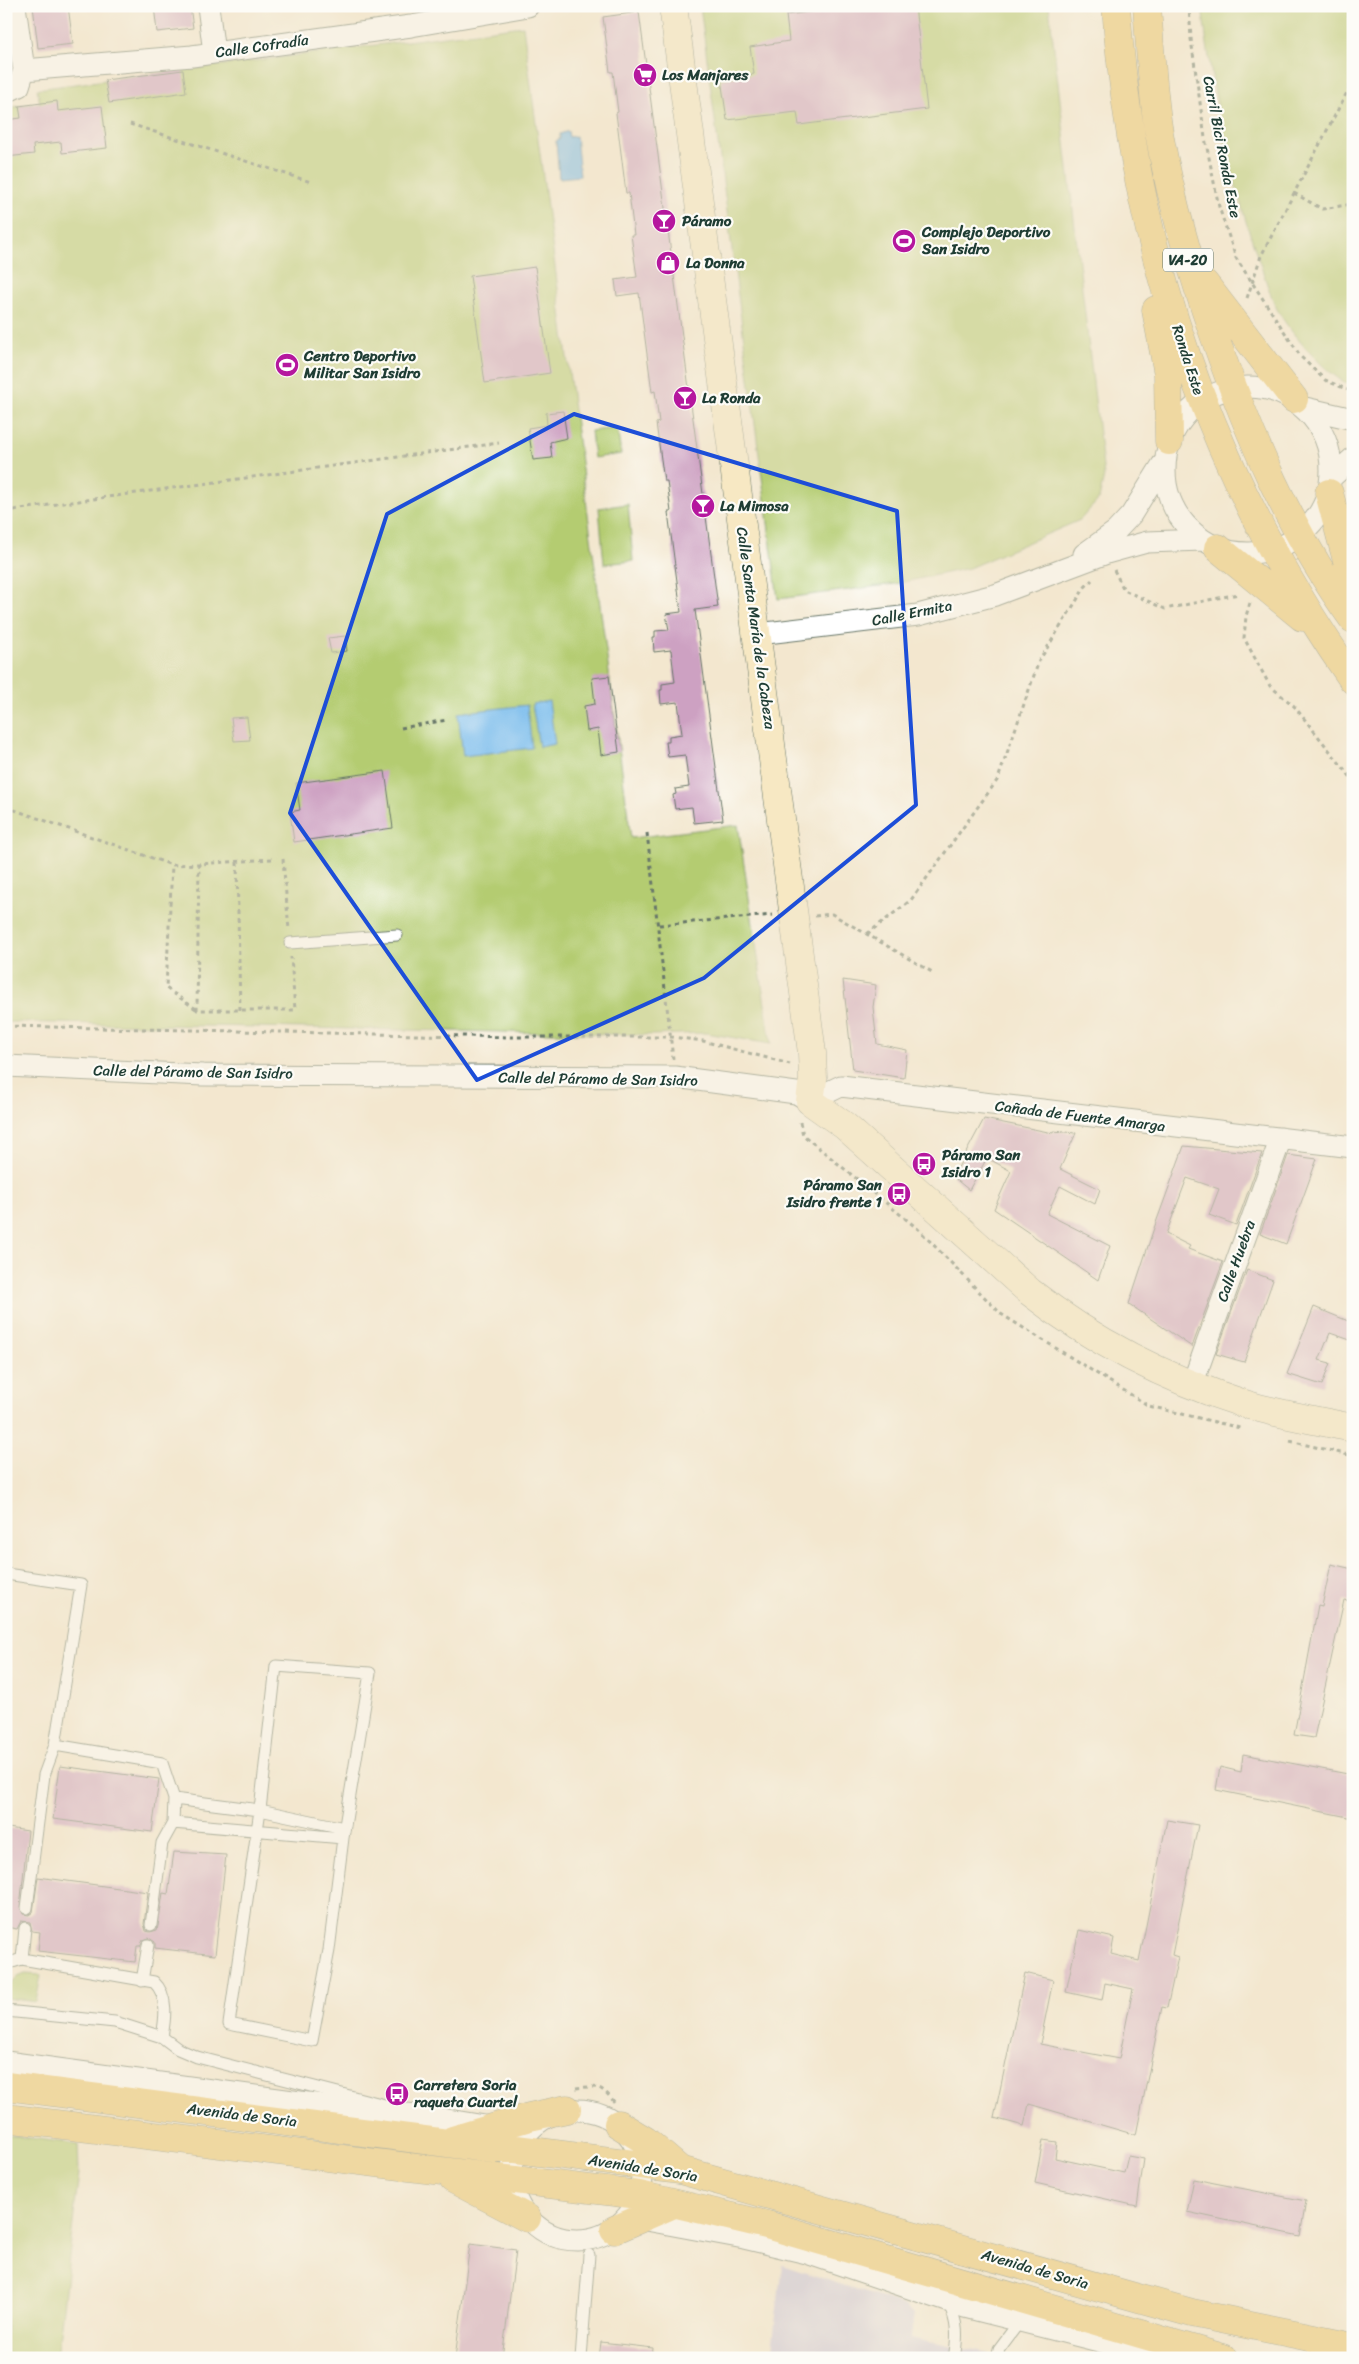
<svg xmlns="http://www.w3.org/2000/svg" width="1359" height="2364" viewBox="0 0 1359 2364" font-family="Sriracha,sans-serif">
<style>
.industrial{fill:#c4c0db}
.green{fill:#b4cc71;stroke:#6a8452}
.water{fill:#76baec;stroke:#4a7c90}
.building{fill:#cda1c2}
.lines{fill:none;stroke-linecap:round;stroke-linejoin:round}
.lane-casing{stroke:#69786a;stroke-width:13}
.street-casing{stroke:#69786a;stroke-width:23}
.secondary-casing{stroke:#69786a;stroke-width:29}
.primary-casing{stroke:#69786a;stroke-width:29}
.highway-casing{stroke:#69786a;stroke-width:29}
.path{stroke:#69786a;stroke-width:3;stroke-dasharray:4 4;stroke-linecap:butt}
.lane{stroke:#fff;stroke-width:11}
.street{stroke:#fff;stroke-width:21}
.secondary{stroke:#f7e8c3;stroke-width:28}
.primary{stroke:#ecc569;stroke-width:28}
.highway{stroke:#ecc569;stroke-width:28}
.marked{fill:none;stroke:#1d4ed8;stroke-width:4;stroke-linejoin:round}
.labels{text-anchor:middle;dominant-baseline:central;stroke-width:4.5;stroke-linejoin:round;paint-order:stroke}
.shield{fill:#fdfcf7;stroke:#62766e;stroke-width:1}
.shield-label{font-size:14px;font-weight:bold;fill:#1f3d34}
.street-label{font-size:15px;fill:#1f3d34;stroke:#fdfcf7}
.poi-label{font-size:15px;font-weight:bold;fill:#1f3d34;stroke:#fdfcf7;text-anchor:start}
</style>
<rect width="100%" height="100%" fill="#fdfcf7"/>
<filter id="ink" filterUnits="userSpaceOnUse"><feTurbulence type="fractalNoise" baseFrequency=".02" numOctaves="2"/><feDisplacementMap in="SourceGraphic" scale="10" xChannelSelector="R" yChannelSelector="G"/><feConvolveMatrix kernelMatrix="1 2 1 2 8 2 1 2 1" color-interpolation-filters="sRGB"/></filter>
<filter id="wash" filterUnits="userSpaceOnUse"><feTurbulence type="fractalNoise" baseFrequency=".0096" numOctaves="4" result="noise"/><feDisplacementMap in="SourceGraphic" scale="20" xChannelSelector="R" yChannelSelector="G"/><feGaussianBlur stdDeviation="1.12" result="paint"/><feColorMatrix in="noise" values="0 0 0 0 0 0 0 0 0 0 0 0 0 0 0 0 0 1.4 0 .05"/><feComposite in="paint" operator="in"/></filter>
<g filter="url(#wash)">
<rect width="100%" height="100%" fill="#f3e7cf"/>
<path class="industrial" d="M782 2265 906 2306 914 2314 910 2338 1009 2358H771Z"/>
<path class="green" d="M700 6H1049L1104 476 1099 499 1080 520 969 568 895 584 778 599Z
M1202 6H1353V386C1328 378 1286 329 1275 305 1268 289 1263 271 1257 255 1229 174 1212 91 1202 6Z
M523 26 631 838 738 825 771 1044 706 1033 653 1035 6 1022V108L40 103 37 89Z
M617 428 621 454 594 458 591 431Z
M628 504 633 561 604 564 599 508Z
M25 1974 41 1975 36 2002 6 1998 7 1988 18 1977Z
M6 2135 78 2144 79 2173 57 2358H6Z"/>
<path class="water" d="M568 131 569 137 576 136 580 176 559 178 556 141 560 139V134Z
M549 701 555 744 539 747 532 704Z
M527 705 532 748 463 756 458 713Z"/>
<g id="blocks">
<path class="building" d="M33 6H68L73 44 38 48Z
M154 6H190L193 28 157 32Z
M857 6H915L927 109 799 125 797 112 727 120 721 79 754 74 750 47 789 41 786 15Z
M639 12 718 607 695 610 723 820 694 823 692 807 675 809 673 795 676 794 675 789 689 787 685 755 668 757 666 742H669V736L682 734 678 702 661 704 660 690H662V684L675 682 671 650 654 652 653 637H655V631L669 630 666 614 681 612 668 512H671L667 481H664L656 423 659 422 655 391 652 392 639 293 617 296 615 280 637 277 631 235H634L629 193H626L616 113 618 112 613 72H610L603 17Z
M183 70 186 92 109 103 105 80Z
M57 101 58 111 102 106 107 148 62 153 61 142 33 145 34 154 6 157V120L21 118 19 106Z
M535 267 550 373 485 383 470 276Z
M563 411 567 438 550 442 552 458 533 460 528 428 547 425 546 413Z
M345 636 347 651 331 653 328 638Z
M609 676 619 752 601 755 598 729 587 731 584 706 595 704 592 678Z
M247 717 250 740 234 741 231 718Z
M385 771 393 828 294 842 290 812 300 810 296 783Z
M843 980 876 985 873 1007 877 1044 907 1050 904 1078 853 1070Z
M984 1119 1053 1133V1131L1076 1133 1060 1169 1100 1189 1095 1204 1060 1186 1047 1214 1110 1246 1098 1280 994 1209 1011 1171 987 1158 969 1190 953 1177Z
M1184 1146 1262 1153 1236 1225 1209 1215 1219 1189 1187 1178 1166 1234 1190 1246 1188 1249 1223 1262 1192 1347 1129 1304 1153 1231Z
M1288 1155 1317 1159 1286 1244 1260 1234Z
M1247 1270 1273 1280 1244 1362 1216 1354Z
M1314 1307 1353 1323V1341L1330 1333 1319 1360 1330 1363 1322 1385 1287 1374Z
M1331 1564 1353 1569V1602L1344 1600 1314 1738 1294 1735 1318 1605 1322 1606Z
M1243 1754 1353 1775V1818L1216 1790 1220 1767 1241 1772Z
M60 1766 159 1779 152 1832 53 1819Z
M1167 1820 1198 1825 1172 1955 1178 1957 1167 2008 1162 2007 1136 2135 1029 2104 1024 2126 994 2118 1025 1973 1053 1980 1040 2044 1119 2059 1133 1989 1105 1983 1102 2000 1066 1992 1079 1930 1114 1938 1111 1954 1139 1961Z
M8 1828 28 1831 20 1907 23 1914 29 1915 33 1912 38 1877 148 1892 144 1924 146 1931 150 1932 157 1930 158 1926 163 1893 168 1894 174 1852 226 1855 215 1955 155 1948V1942L149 1938 143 1940 140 1946H137L135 1962 38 1951 40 1932 32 1931 30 1922 21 1921 17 1929 6 1927V1842Z
M1043 2140 1057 2142 1055 2158 1124 2173 1128 2156 1144 2159 1137 2206 1035 2183Z
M1194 2179 1306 2201 1300 2236 1187 2212Z
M470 2244 516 2250 502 2358H455Z
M601 2342 653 2348 652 2358H599Z"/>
</g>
</g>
<g filter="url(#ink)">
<use href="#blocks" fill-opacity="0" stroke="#69786a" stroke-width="1"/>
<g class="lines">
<g class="lane-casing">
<path id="lane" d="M290 943 397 935
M6 1574 81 1585 55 1745 162 1763 174 1799 173 1823 343 1838
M174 1799 260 1810 276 1666 370 1673 343 1838 329 1950 312 2041 229 2024 260 1810 344 1828
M27 1908 44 1775 55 1745
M151 1925 162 1843 173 1823
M22 1959 25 1928
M6 1964 22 1959 154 1982C169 1996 165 2020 162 2037
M142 1981 148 1945
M6 2011 115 2022 162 2037 178 2049 197 2057 385 2105
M948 2302C958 2322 958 2337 954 2358
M581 2358 589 2255
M997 2358 999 2349 1020 2321"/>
</g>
<g class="street-casing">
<path id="street" d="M208 6 214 53
M24 70 192 56 411 26 528 6
M6 92 19 86 24 70 15 6
M1165 470a83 83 0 1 1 166 0a83 83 0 1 1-166 0Z
M1305 408 1353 419
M1333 476 1353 458
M1084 554 1116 531 1131 515 1162 465
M758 634 918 615 995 595 1107 553 1147 542 1202 540
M6 1066 203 1075 675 1077 796 1093 810 1101 841 1086 1353 1147
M1192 1385 1281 1138
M6 2062 359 2110 418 2115 491 2127
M512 2175a65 65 0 1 1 130 0a65 65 0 1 1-130 0Z
M641 2219 744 2238 807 2253 965 2307 1166 2358"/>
</g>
<g class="secondary-casing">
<path id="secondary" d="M673 6C720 355 767 704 812 1053L813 1079 810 1101 845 1126 1030 1292C1095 1343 1167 1379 1245 1404 1280 1415 1317 1420 1353 1428"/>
</g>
<g class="primary-casing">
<path id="primary" d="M6 2086 494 2149H516L680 2170 1192 2313 1353 2346
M6 2118 639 2195 767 2225 1223 2358
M618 2124 646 2141 680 2170
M453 2140 529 2117 567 2109
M453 2179 527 2218
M614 2230 674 2204"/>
</g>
<g class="highway-casing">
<path id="highway" d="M1116 6C1133 252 1212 478 1353 680
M1147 6C1150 46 1152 87 1158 127 1170 198 1190 267 1214 335 1248 434 1291 534 1353 619
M1205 284 1294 399
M1156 310 1168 374 1169 441
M1329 493 1353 583
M1218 548 1302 617"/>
</g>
<path class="path" d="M1189 6 1191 39 1205 138 1219 207 1236 258 1301 357 1325 380 1353 392
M1344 6 1353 24
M130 124 311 182
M1294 193 1322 209 1353 204
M1247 298 1261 256 1353 81
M6 511 499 443
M1114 570 1124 590 1165 609 1238 594
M1250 603 1246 616 1244 638 1270 686 1294 706 1353 780
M401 728 447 720
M6 807 172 865
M647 833 673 1059
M272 859 199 864 197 1010H295L291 957
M283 859 289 930
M237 862 240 1011
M815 916 832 914 932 972
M659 925 773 915
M867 934 911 900 998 779 1039 661 1085 587 1092 580
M196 1009 166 988 172 865 199 864
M6 1026 511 1037H671L703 1041 790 1064
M800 1122 803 1135 918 1229 1001 1314 1149 1406 1240 1428
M1290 1441 1353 1456
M576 2088C598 2086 601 2085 615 2103"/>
<use href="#lane" class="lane"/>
<use href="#street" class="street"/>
<use href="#secondary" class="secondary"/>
<use href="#primary" class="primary"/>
<use href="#highway" class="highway"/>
</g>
</g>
<path d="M0 0H1359V2364H0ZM574 414 897 511 916 805 704 978 477 1080 290 813 387 514Z" fill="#f3e7cf" fill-opacity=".55" fill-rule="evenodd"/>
<path class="marked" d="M574 414 897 511 916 805 704 978 477 1080 290 813 387 514Z"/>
<defs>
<g id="supermarket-disc" transform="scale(1.25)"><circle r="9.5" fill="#b5179e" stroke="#fdfcf7"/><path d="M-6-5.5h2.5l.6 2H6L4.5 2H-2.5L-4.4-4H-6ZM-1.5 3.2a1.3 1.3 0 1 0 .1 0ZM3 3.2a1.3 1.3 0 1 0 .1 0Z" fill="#fff"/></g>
<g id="bar-disc" transform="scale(1.25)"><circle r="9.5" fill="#b5179e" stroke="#fdfcf7"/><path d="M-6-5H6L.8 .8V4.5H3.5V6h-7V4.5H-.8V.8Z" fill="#fff"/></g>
<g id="stadium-disc" transform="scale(1.25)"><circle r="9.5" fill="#b5179e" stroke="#fdfcf7"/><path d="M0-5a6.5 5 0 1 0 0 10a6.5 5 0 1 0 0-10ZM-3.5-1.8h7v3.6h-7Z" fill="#fff"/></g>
<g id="shop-disc" transform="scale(1.25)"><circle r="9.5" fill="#b5179e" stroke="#fdfcf7"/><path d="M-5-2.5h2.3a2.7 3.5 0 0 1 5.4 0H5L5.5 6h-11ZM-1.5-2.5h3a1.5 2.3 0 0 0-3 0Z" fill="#fff"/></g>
<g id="bus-disc" transform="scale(1.25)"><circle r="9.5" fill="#b5179e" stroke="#fdfcf7"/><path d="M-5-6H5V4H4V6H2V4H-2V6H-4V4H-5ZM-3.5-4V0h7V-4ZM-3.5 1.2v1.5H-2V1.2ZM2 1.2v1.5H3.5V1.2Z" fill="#fff"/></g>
</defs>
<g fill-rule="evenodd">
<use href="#supermarket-disc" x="645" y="75"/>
<use href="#bar-disc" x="664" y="221"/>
<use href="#stadium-disc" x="904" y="241"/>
<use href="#shop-disc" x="668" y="263"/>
<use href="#stadium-disc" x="287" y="365"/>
<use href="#bar-disc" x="685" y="398"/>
<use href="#bar-disc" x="703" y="506"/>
<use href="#bus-disc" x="924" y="1164"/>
<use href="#bus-disc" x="899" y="1194"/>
<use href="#bus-disc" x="397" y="2094"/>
</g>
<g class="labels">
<rect class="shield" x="1163" y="248.5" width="50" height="23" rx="4"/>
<g class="shield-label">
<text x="1188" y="260">VA-20</text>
</g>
<g class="street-label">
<text transform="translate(262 46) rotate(-8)">Calle Cofradía</text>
<text transform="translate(1222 147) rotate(79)">Carril Bici Ronda Este</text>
<text transform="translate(1188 360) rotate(72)">Ronda Este</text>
<text transform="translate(912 613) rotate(-11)">Calle Ermita</text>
<text transform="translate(756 628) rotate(82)">Calle Santa María de la Cabeza</text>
<text transform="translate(193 1072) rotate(1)">Calle del Páramo de San Isidro</text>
<text transform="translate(598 1079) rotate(1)">Calle del Páramo de San Isidro</text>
<text transform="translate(1080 1116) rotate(7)">Cañada de Fuente Amarga</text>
<text transform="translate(1236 1261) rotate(-70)">Calle Huebra</text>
<text transform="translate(242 2115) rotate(7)">Avenida de Soria</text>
<text transform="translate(643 2168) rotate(9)">Avenida de Soria</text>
<text transform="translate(1035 2269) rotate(16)">Avenida de Soria</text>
</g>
<g class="poi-label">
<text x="662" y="75">Los Manjares</text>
<text x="682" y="221">Páramo</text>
<text x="922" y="232">Complejo Deportivo<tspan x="922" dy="17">San Isidro</tspan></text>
<text x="686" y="263">La Donna</text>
<text x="304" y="356">Centro Deportivo<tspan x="304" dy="17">Militar San Isidro</tspan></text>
<text x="702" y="398">La Ronda</text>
<text x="720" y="506">La Mimosa</text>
<text x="942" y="1155">Páramo San<tspan x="942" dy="17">Isidro 1</tspan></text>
<text x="882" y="1185" text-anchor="end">Páramo San<tspan x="882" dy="17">Isidro frente 1</tspan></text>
<text x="414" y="2085">Carretera Soria<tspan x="414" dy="17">raqueta Cuartel</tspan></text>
</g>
</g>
<rect width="1359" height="2364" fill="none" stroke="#fdfcf7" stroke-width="25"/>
</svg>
